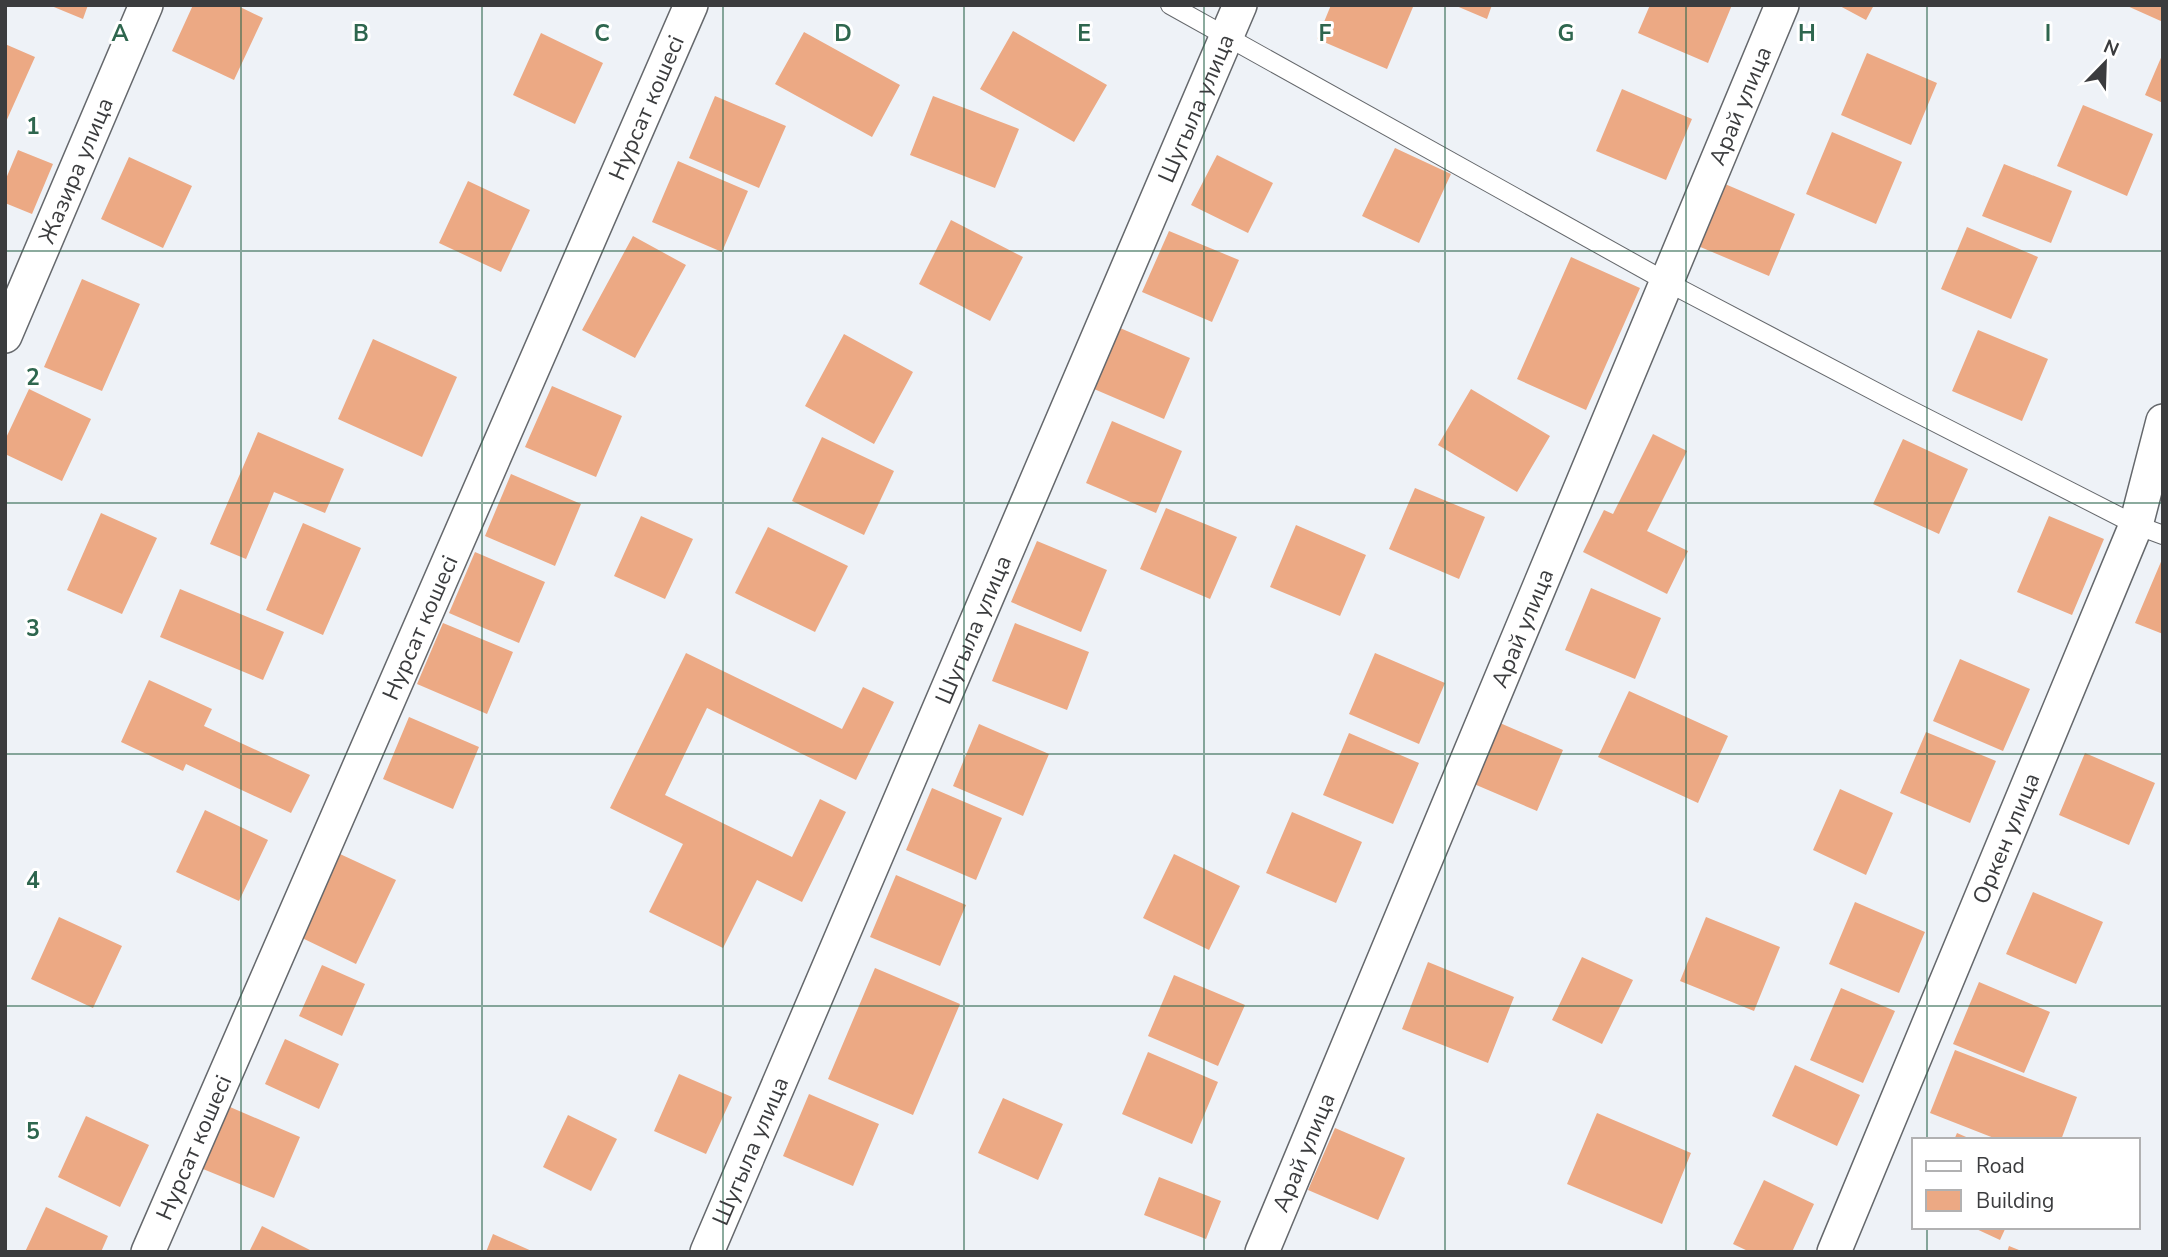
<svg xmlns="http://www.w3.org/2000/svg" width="2168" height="1257" viewBox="0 0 2168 1257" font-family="'Nunito Sans',sans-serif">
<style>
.building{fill:#eca984}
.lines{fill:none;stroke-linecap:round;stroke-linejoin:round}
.service-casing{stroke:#65686c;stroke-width:20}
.minor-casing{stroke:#65686c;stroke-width:36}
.service{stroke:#fff;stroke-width:18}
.minor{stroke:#fff;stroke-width:33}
.grid{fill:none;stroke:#2e664e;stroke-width:2;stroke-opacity:0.55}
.labels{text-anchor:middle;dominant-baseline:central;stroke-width:6;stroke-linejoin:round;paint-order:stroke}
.street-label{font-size:23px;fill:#3b3c3e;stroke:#fff}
.grid-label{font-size:23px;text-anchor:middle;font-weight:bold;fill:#2e664e;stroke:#fff;stroke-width:6;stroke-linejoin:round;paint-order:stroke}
</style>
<rect width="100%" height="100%" fill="#eef2f7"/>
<path class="building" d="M49 5H88L83 19Z
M193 5H236L263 18 234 80 172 51Z
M1331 5 1413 7 1387 69 1317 39Z
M1454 5H1492L1487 19Z
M1650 5H1732L1708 63 1638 33Z
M1838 5H1874L1866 20Z
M2125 5H2163V22Z
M1013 31 1107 85 1074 142 980 89Z
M804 32 900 85 872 137 775 84Z
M541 33 603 63 575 124 513 95Z
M5 44 35 57 5 124Z
M1867 53 1937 83 1911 145 1841 115Z
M2163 53V103L2145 95Z
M1622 89 1692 119 1666 180 1596 151Z
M715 96 786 126 759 188 689 158Z
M933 96 1019 129 995 188 910 155Z
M2083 105 2153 134 2127 196 2057 166Z
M1832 132 1902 162 1876 224 1806 194Z
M1395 148 1451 174 1419 243 1362 216Z
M18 150 53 164 32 214 5 203V181Z
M1217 155 1273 183 1248 233 1191 205Z
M129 157 192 186 163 248 101 219Z
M678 161 748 191 722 252 652 222Z
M2004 164 2072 191 2051 243 1982 216Z
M468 181 530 210 501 272 439 243Z
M1725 184 1795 214 1769 276 1698 246Z
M951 220 1023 257 990 321 919 284Z
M1967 227 2038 257 2011 319 1941 289Z
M1169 231 1239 260 1212 322 1142 292Z
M633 236 686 265 635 358 582 330Z
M1571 257 1640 288 1586 410 1517 379Z
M82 279 140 304 102 391 44 367Z
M1120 328 1190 358 1164 419 1094 389Z
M1978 330 2048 359 2022 421 1952 391Z
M844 334 913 372 874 444 805 406Z
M373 339 457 377 422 457 338 419Z
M552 386 622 416 596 477 525 447Z
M29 389 91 419 62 481 5 454V440Z
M1471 389 1550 436 1517 492 1438 445Z
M1112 421 1182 451 1156 513 1086 483Z
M258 432 344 469 325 513 274 492 246 559 210 544Z
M1653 434 1687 451 1647 531 1688 551 1667 594 1583 552 1604 510 1613 514Z
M822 437 894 471 864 535 792 501Z
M1903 439 1968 469 1939 534 1873 504Z
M511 474 581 504 555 566 485 536Z
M1415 488 1485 517 1459 579 1389 549Z
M1166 508 1237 537 1210 599 1140 569Z
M101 513 157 538 122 614 67 590Z
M641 516 693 539 665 599 614 576Z
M2049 516 2104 539 2072 615 2017 592Z
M303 523 361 548 323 635 266 610Z
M1296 525 1366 555 1340 616 1270 587Z
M768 527 848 566 815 632 735 593Z
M1037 541 1107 570 1081 632 1011 602Z
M475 552 545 582 519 643 449 613Z
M2163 557V634L2135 623Z
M1591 588 1661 618 1635 679 1565 650Z
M180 589 284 632 263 680 160 637Z
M443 623 513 652 487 714 417 684Z
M1015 623 1089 652 1067 710 992 681Z
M686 653 842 729 863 687 894 702 856 780 707 708 665 795 792 857 820 799 846 812 802 902 757 880 723 948 649 912 683 844 610 808Z
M1375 653 1445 683 1419 744 1349 714Z
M1960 659 2030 689 2003 751 1933 721Z
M149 680 212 709 204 726 310 775 291 813 186 764 183 771 121 742Z
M1629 691 1728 736 1698 803 1598 757Z
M409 717 479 747 453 809 383 779Z
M1493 720 1563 750 1537 811 1467 781Z
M979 724 1049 754 1023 816 953 786Z
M1926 732 1996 761 1970 823 1900 793Z
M1349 733 1419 763 1393 824 1323 795Z
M2085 753 2155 783 2129 845 2059 815Z
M932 788 1002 818 976 880 906 850Z
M1840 789 1893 813 1866 875 1813 850Z
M205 810 268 840 239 901 176 872Z
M1292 812 1362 842 1336 903 1266 873Z
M340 854 396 880 356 964 300 937Z
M1174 854 1240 886 1209 950 1143 918Z
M896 875 966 905 940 966 870 937Z
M2033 892 2103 922 2076 984 2006 954Z
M1855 902 1925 932 1899 993 1829 964Z
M59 917 122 946 93 1008 31 979Z
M1706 917 1780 947 1754 1011 1680 981Z
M1582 957 1633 980 1602 1044 1552 1020Z
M1428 962 1514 997 1488 1063 1402 1029Z
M322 965 365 984 342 1036 299 1016Z
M875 968 960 1004 913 1115 828 1079Z
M1174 975 1245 1005 1218 1066 1148 1036Z
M1979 982 2050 1012 2024 1073 1953 1044Z
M1841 988 1895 1011 1863 1083 1810 1060Z
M285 1039 339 1064 319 1109 265 1084Z
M1955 1050 2077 1097 2061 1140H1999L1930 1113Z
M1148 1052 1218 1082 1192 1144 1122 1114Z
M1795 1065 1860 1095 1837 1146 1772 1116Z
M679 1074 732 1097 706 1154 654 1131Z
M809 1094 879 1124 853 1186 783 1156Z
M1003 1098 1063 1124 1038 1180 978 1153Z
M230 1107 300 1137 274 1198 203 1169Z
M1597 1113 1691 1153 1662 1224 1567 1184Z
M568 1115 617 1139 591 1191 543 1167Z
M86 1116 149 1145 120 1207 58 1177Z
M1335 1128 1405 1158 1378 1220 1308 1190Z
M1957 1133 1973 1140H1954Z
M1159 1177 1221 1201 1206 1239 1144 1215Z
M1764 1180 1814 1204 1792 1252H1750L1733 1244Z
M46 1207 108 1236 101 1252H25Z
M262 1226 314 1252H249Z
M1972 1227H2006L2000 1240Z
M493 1234 534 1252H486Z
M2009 1246 2024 1252H2007Z"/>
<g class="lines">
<g class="service-casing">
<path id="service" d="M1170 5 1667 282 1899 404 2136 525 2163 535"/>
</g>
<g class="minor-casing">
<g id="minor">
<path id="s1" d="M5 336 146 5"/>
<path id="s2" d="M148 1252 691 5"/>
<path id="s3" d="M707 1252 1240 5"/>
<path id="s4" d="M1262 1252 1782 5"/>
<path id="s5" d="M1834 1252 2136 525 2163 421"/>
</g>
</g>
<use href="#service" class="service"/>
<use href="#minor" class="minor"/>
</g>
<path class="grid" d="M241 5V1252M482 5V1252M723 5V1252M964 5V1252M1204 5V1252M1445 5V1252M1686 5V1252M1927 5V1140M5 251H2163M5 503H2163M5 754H2163M5 1006H2163M1927 1227V1252"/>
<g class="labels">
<g class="street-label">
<text stroke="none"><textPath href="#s4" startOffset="1242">Арай улица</textPath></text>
<text stroke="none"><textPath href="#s3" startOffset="1244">Шугыла улица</textPath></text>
<text stroke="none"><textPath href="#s2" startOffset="1248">Нурсат кошесi</textPath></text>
<text stroke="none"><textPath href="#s1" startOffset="180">Жазира улица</textPath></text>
<text stroke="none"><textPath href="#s2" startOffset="681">Нурсат кошесi</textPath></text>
<text stroke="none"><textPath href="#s3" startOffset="677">Шугыла улица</textPath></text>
<text stroke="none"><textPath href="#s4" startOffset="676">Арай улица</textPath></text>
<text stroke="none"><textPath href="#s5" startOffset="448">Оркен улица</textPath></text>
<text stroke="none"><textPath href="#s2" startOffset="114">Нурсат кошесi</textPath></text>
<text stroke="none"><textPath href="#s3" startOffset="110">Шугыла улица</textPath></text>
<text stroke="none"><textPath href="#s4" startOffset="108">Арай улица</textPath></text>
</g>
</g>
<g class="grid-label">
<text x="120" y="41">A</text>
<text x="361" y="41">B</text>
<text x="602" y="41">C</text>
<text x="843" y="41">D</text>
<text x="1084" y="41">E</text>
<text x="1325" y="41">F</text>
<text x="1566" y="41">G</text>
<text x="1807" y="41">H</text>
<text x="2048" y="41">I</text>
<text x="33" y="134">1</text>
<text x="33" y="385">2</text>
<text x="33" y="636">3</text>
<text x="33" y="888">4</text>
<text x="33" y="1139">5</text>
</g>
<rect width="2168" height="1257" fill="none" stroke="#3b3c3e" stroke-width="14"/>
<rect x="1912" y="1138" width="228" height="91" fill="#ffffff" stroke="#b1b1b2" stroke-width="2"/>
<rect x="1926" y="1161" width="35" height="10" fill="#ffffff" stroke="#b1b1b2" stroke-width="2"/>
<text x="1976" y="1173" font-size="21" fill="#3b3c3e">Road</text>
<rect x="1926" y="1190" width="35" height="21" fill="#eca984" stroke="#b1b1b2" stroke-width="2"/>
<text x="1976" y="1208" font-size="21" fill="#3b3c3e">Building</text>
<g transform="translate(2105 63) rotate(23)" stroke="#ffffff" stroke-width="5" paint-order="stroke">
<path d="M0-5L12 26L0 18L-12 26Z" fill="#3b3c3e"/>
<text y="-10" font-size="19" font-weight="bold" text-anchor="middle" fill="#3b3c3e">N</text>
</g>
</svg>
